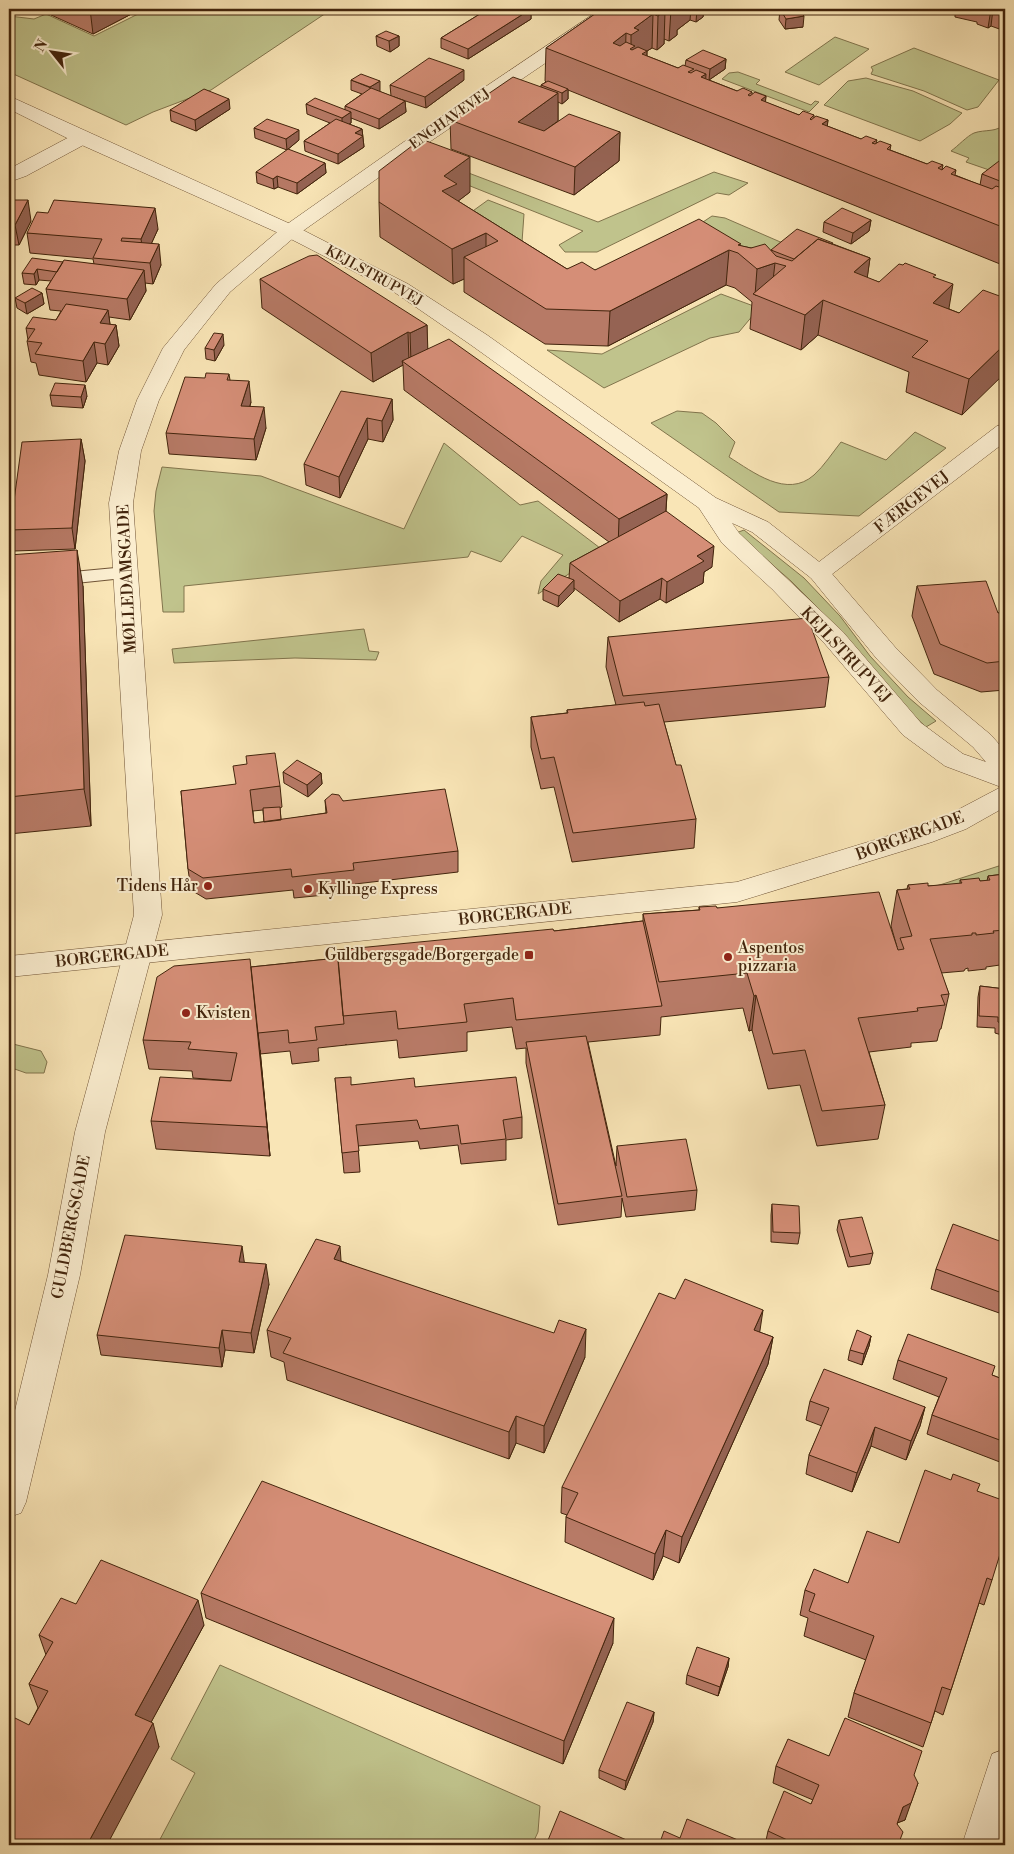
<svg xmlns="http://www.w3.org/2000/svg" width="1014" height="1854" viewBox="0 0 1014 1854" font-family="'Libre Bodoni',serif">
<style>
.green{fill:#c0c38c;stroke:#81744c}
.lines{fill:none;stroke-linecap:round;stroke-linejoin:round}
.service-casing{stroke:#705436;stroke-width:2}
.minor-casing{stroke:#705436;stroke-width:1}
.tertiary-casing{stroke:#705436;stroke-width:1}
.service{fill:#fbeed0;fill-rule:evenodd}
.minor{fill:#fbeed0;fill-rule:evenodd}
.tertiary{fill:#fbeed0;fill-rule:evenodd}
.wall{fill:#b77a66;stroke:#42240c;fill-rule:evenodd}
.shaded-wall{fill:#956353;stroke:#42240c}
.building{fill:#d58e77;stroke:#42240c}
.poi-dot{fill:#8f2418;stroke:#fbeed0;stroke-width:2}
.labels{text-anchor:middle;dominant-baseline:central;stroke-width:4;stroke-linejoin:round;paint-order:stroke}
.far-street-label{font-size:14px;fill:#42240c;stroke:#fbeed0}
.street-label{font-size:16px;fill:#42240c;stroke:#fbeed0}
.poi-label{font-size:16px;fill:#42240c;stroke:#fbeed0;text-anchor:start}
</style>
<rect width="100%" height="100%" fill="#f9e5b6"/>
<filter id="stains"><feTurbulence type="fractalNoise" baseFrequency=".004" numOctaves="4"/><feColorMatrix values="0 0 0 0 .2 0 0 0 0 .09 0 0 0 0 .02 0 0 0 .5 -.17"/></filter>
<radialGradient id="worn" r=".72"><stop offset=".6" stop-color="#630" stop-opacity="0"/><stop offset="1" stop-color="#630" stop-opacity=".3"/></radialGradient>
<path class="green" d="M148 9H332L211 90 153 112 126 125 9 72V16L34 19 46 14 94 36Z
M835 37 869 49 819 85 785 72Z
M914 48 999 80 978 107 967 110 924 91 871 74 873 70 871 67Z
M738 72 760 80 756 84 811 105 815 101 819 102 809 112 722 79 729 73Z
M866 78 913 91 962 113 950 124 920 141 824 105 848 81Z
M1005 123V172L992 171 966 162 969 158 951 151C958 146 967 136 974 133 985 129 998 133 1005 123Z
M429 158 598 222 714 172 748 183 729 195 717 193 597 252H565L559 245 583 231 420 166Z
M488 200 524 214 522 242 470 213Z
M712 216 725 218 785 244 767 263 676 240Z
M721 294 759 308 739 332 710 338 604 388 547 350 602 354Z
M677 411 702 413 716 423 735 442 729 457C753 472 787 499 814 475 824 466 833 452 841 442L886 460 915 432 946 448 859 516 779 512 651 423Z
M444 443 520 505 538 501 604 551 538 594 541 581 563 555 522 536 501 562 471 551 468 557 184 586V612H163L154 511 156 491 162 467 261 476 404 529Z
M744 530 804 578 840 616 870 656 908 697 936 721 926 727 897 700 859 657 828 618 791 581 736 533Z
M364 629 369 651 379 652 376 660 295 658 174 663 172 649Z
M1005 864V884L899 898Z
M9 1043 41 1051 47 1062 44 1073H26L9 1067Z
M220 1665 540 1806 538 1832 532 1845H157L195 1773 171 1759Z"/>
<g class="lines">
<g class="service-casing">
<path id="service" d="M126 567 133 569 136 573 133 577 9 590V578Z"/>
</g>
<g class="minor-casing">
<path id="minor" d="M601 9H622L619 13 422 147 297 235 230 292 184 350 159 400 141 451 133 503 162 915 105 1132 80 1275 26 1502 21 1513 9 1517V1435L48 1275 75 1132 134 915 109 503 119 451 137 400 163 348 216 284 283 227 408 139Z
M82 132 89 134 92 138 89 142 26 176 9 182V169L75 134Z
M1005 424V442L827 578 819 581 811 578 807 573 811 568 997 426Z
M1005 1749V1824L998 1845H962L992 1754Z"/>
</g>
<g class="tertiary-casing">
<path id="tertiary" d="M9 96 297 227 408 284 487 335 716 498 768 522 827 568 895 647 937 690 991 735 1005 751V807L966 829 932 842 737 902 9 977V956L737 882 914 828 948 815 1001 787 945 766 903 735 825 644 772 589 722 543 699 508 471 345 394 292 283 235 75 142 9 109ZM732 523 752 532 811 578 877 659 919 702 973 747 986 762 963 754 921 723 843 632 739 533Z"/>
</g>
<use href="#service" class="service"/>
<use href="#minor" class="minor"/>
<use href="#tertiary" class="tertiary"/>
</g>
<path class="wall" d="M50 9H141L93 34 51 15Z
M480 9H550L543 13 531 9V19L468 59 441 48V38L483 12 480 11Z
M602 9H714L709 12 704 10 703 17 696 22 690 20 677 30V35L669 41 664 39V44L657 50 652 48 647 51V56L678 68 685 66 686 60 726 59 725 69 709 80 737 91 752 92V94L766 96 765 102 799 115H814V118L828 120 827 126 861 139 877 140 876 144 891 145 890 150 927 164 943 165 942 170H956L955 175 980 185 982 174 1005 164V266L568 90V99L562 104 558 102V121L544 131 620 132 619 161 574 195 451 149 450 120 541 87V85L546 82 545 81 546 48Z
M780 9 803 27 785 29 779 20Z
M942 9H1005V31L991 26 988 28 977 24V22L955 17V14Z
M376 36H399V46L390 52 377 46Z
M351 80 391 96 390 85 464 80 426 108 394 97 405 101 406 112 379 129 351 118V123L349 124 362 129 364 147 338 164 305 151 304 141 330 123 307 114 306 104 345 110V106L362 94 351 90Z
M230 109 196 131 171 121 170 110Z
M254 128 299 140 287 150 255 138Z
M325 163 326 173 297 194 278 187 274 189 257 183 256 172Z
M470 192 458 201 567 269 595 270 741 246 751 248 771 251V250L833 244 870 258 867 278 879 282 935 278 949 309 959 313 1005 298 962 415 906 392 909 372 818 335 801 350 750 329 752 302 735 288 726 285 608 346 545 344 464 292V279L453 284 380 237 379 202Z
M9 200 31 221 19 245H9Z
M871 220 869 231 851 244 823 232 824 222Z
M158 229 151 244 161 265 153 284 145 283 146 291 130 320 109 317 110 325H116L119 346 108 365 97 363 86 382 39 375 36 363 31 362 27 341 28 340 26 328 56 320 61 311 50 310 46 289 51 281 39 280 36 285 24 284 22 273 63 262 94 264 93 259 30 253 27 233Z
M260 279 427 325V349L667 494 666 511 712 567 704 572 703 583 666 603 660 599 619 622 574 588V591L558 607 543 600V589L569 578 570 563 609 542 404 390 403 365 373 382 262 308Z
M42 293 44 304 27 314 17 308 15 298Z
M224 345 215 361 206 359 205 348Z
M229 374 230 380 251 402 250 406 266 428 256 460 169 454 166 433Z
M50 395 87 396 83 408 52 406Z
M392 399 393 420 383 442 368 439 340 498 306 485 304 464Z
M81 439 85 461 75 549 14 551 10 530Z
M9 555 83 586 91 826 9 834Z
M917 586 998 613 1005 612V690L981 692 934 674 912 616Z
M608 637 829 677 825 707 664 722 676 765 696 819 694 848 572 862 554 787 541 789 531 747V717L567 713V710L616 705 606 667Z
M283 772 321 773 322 784 308 797 284 783Z
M280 786 282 807 280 808 281 820 326 813 325 800 343 801 458 851V872L355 884 356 892 294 898 293 890 206 899 191 890 188 869 181 791ZM263 810 264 822 254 823 253 811Z
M1005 874V971H1002L1000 965 986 967V969L968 971V968L965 969 964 971 941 973 949 994 941 1029H940L937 1041 911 1043V1047L869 1052 885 1105 878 1139 817 1146 800 1085 768 1089 752 1030 749 1031 743 1008 661 1017 660 1035 588 1042 616 1166 617 1146 697 1190 695 1210 626 1217 622 1198 621 1217 558 1225 526 1063V1048L516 1049 512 1027 467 1032V1051L399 1058 397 1040 346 1045V1044V1045L318 1048 319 1061 292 1064 290 1051 260 1054V1050L270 1156 156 1149 151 1121 232 1081 193 1078 192 1071 149 1069 143 1040 251 967 338 958 554 931 643 921V914L699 910V907L717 908 897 947 891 926 897 890 907 889 908 885 928 886 960 884V880L980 881H987L988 876Z
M980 986 1005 989V1036L995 1033V1028L977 1027 978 997Z
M335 1078 351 1085 415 1087 522 1117V1138L506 1140V1160L461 1164 458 1145 420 1149 418 1141 358 1146 360 1172 344 1173Z
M772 1204 800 1233 798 1244 771 1242V1215Z
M839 1220 873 1253 870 1264 848 1267 837 1230Z
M1005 1243V1315L931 1289 936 1269Z
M341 1261 585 1357 544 1453 516 1443 509 1459 287 1380 284 1362 271 1357 267 1330Z
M244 1262 269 1284 254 1353 225 1350 222 1367 101 1355 97 1335Z
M759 1332 773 1337 768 1364 679 1563 663 1556 653 1580 565 1542 566 1517 567 1515 561 1513 562 1487Z
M871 1336 869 1346 862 1365 848 1360 850 1350Z
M898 1360 992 1375 1005 1380V1464L927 1434 932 1415 939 1397 893 1379Z
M810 1401 925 1407 920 1426 906 1460 871 1446 852 1492 806 1474 809 1455 822 1426 806 1420Z
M977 1491 992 1580 984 1605 979 1603 943 1715 935 1711 923 1747 848 1717 854 1693 866 1660 804 1636 808 1618 800 1615 805 1590 848 1583 899 1543Z
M201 1593 613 1643 563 1764 206 1618Z
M76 1604 204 1625 151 1722 159 1747 29 1725 38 1708 29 1684 46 1655 39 1635Z
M729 1658 728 1667 718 1696 686 1684 687 1675Z
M654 1712 653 1722 625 1790 599 1778V1770Z
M829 1756 914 1775 905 1820 897 1823V1824L898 1845H765L768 1831 811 1804 813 1800 773 1783 776 1766Z"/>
<path class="shaded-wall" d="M90 9H141L93 34Z
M531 9V19L468 59V49Z
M543 9H550L543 13Z
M661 9H665V11L664 44 657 50 658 16Z
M671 9H691L690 20 677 30V35L669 41Z
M697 9H704L703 17 696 22Z
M709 9H714L709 12Z
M991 9H993L991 26 988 28Z
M653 14 652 48 647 51 645 84 630 49 631 48V35L634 28Z
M804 16 803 27 785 29 786 19Z
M626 33 625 67 613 43Z
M399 36V46L390 52 389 41Z
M726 59 725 69 709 80 710 69Z
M464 70V80L426 108 425 97Z
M706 74 704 108 701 77Z
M380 81V92L371 98 370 87Z
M568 89V99L562 104V93Z
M558 93V121L522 147 518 122Z
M766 96 763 131 761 100Z
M229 99 230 109 196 131 195 120Z
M405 101 406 112 379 129V119Z
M351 112V123L342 128V118Z
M828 120 824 155 822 124Z
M362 129 364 147 338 164V154L355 133Z
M299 130V140L287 150 286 139Z
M620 132 619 161 574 195 575 167Z
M470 157V192L457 202 442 191 444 176Z
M325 163 326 173 297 194V183Z
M277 176 278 187 274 189 273 179Z
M28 200 31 221 19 245 15 225Z
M155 208 158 229 144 260 141 239Z
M871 220 869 231 851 244 853 233Z
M486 233V268L464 257V279L453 284 452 249Z
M159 244 161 265 153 284 150 263Z
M729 250 726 285 608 346 610 311Z
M870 258 865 294 854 272Z
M775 263 771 298 755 295 757 269Z
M37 269 39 280 36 285 34 274Z
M144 270 146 291 130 320 127 299Z
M953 284 947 320 933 303Z
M42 293 44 304 27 314 25 303Z
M823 300 818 335 801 350 805 315Z
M108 310 111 331 103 344 100 323Z
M116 325 119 346 108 365 105 344Z
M427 325 428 354 411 362 410 333Z
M408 332 409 361H402L403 365 373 382 371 353Z
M223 334 224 345 215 361 214 350Z
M94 342 97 363 86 382 83 361Z
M1005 344V373L962 415 969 379Z
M249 381 251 402 243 427 241 406Z
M85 385 87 396 83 408 81 397Z
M9 387 11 399 9 405Z
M392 399 393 420 383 442 382 421Z
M264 407 266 428 256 460 254 439Z
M367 418 368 439 340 498 339 477Z
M81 439 85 461 75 549 72 528Z
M667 494 665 523 618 548 619 519Z
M714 546 712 567 704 572 703 583 666 603 667 582 697 556Z
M77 550 83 586 91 826 84 789Z
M662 578 660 599 619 622 620 601Z
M574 580V591L558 607 559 596Z
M321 773 322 784 308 797 307 785Z
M756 995 752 1030 749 1031 754 996Z
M258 1033 260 1050 270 1156 267 1127Z
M242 1246 245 1267 239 1262Z
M340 1246 342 1274 334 1259Z
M266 1264 269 1284 254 1353 251 1333Z
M763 1310 759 1337 754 1330Z
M586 1329 585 1357 544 1453V1426Z
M222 1330 225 1350 222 1367 219 1348Z
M871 1336 869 1346 862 1365 864 1354Z
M773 1337 768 1364 679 1563 682 1537Z
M925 1407 920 1426 906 1460 911 1441Z
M516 1416V1443L509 1459V1432Z
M875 1427 871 1446 852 1492 857 1473Z
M666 1530 663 1556 653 1580 655 1554Z
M198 1600 204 1625 142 1739 135 1715Z
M614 1618 613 1643 563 1764 564 1741Z
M729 1658 728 1667 718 1696 720 1687Z
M654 1712 653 1722 625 1790 626 1781Z
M153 1723 159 1747 107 1845H87Z
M918 1783 905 1820 897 1823 903 1807Z"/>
<path class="building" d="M488 9H531L468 49 441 38Z
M602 9H661H660L665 11 658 16 653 14 634 28 639 30 631 35 626 33 613 43 620 46 626 42 635 46 630 49 632 50 638 47 647 51 642 54 678 68 683 65 694 69 688 72 691 73 696 70 706 74 701 77 737 91 743 88 752 92 748 95 750 96 755 92 766 96 761 100 799 115 803 111 814 115 810 119 811 120 816 116 828 120 822 124 861 139 866 136 877 140 872 143 875 144 880 141 891 145 887 149 927 164 932 161 943 165 938 168 942 170 946 166 956 170 951 174 992 189 996 186 1005 189V192L1003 194H1005V228L546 48Z
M780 9H799L804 16 786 19Z
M386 31 399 36 389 41 376 36Z
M703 50 726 59 710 69 686 60Z
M429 58 464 70 425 97 390 85Z
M361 74 380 81 370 87 351 80Z
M513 77 558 93 518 122 544 131 569 114 620 132 575 167 450 120Z
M548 81 568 89 562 93 541 85Z
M371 88 405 101 379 119 345 106Z
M204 89 229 99 195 120 170 110Z
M315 98 351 112 342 118 306 104Z
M267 119 299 130 286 139 254 128Z
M336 119 362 129 355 133 363 136 338 154 304 141Z
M421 139 470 157 444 176 457 184 442 191 567 269 582 262 595 270 699 219 741 244 738 245 751 248 765 244 776 256 792 261 818 239 870 258 854 272 879 282 899 264 903 265 905 263 936 275 933 277 953 284 933 303 959 313 983 290 1005 298V344L969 379 912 357 928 341 823 300 805 315 753 294 786 266 775 263 757 269 738 253 729 250 610 311 546 309 464 257 498 241 486 233 452 249 379 202V171Z
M288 149 325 163 297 183 277 176 273 179 256 172Z
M999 161 1005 164V183L982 174Z
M9 200H28L15 225 9 224Z
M54 200 155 208 141 239 122 238 121 241 159 244 150 263 93 258 102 239 27 233 37 212 48 213Z
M842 208 871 220 853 233 824 222Z
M797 229 833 243 832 244 818 239 794 259 771 250Z
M317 255 427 325 410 333 408 332 371 353 260 279 309 256Z
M32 258 63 262 57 272 37 269 34 274 22 273Z
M64 260 144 270 127 299 46 289Z
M32 288 42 293 25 303 15 298Z
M66 304 108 310 100 323 116 325 105 344 94 342 83 361 35 354 42 343 27 341 35 329 26 328 33 317 56 320Z
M214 333 223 334 214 350 205 348Z
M449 339 667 494 619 519 402 361Z
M206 373 229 374 227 380 249 381 241 406 264 407 254 439 166 433 185 377 205 378Z
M55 383 85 385 81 397 50 395Z
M341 391 392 399 382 421 367 418 339 477 304 464Z
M81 439 72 528 10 530 22 442Z
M666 511 714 546 697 556 704 561 667 582 662 578 620 601 570 563Z
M77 550 84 789 9 797V555Z
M558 574 574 580 559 596 543 589Z
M986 581 998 613 1005 612V661L987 663 940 644 917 586Z
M808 618 829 677 623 696 608 637Z
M644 702 645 706 659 704 676 765H681L696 819 573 833 554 757 541 759 531 717 568 713 567 710Z
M275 753 280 786 250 790 254 823 327 813 325 800 332 794 339 795 343 801 445 789 458 851 353 863 354 870 292 877 291 869 203 878 188 869 181 791 236 784 233 766 247 764 246 756Z
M297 760 321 773 307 785 283 772Z
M280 807 281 820 264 822 263 808Z
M1005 874V930L993 931 994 933 976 935V933H972V935L930 939 949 994 941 995 945 1005 917 1008 918 1011 858 1018 885 1105 822 1111 805 1050 773 1054 756 995 754 996 747 973 659 982 643 914 700 910 699 907 716 906 717 908 879 892 898 950 904 949 900 938 912 936 897 890 910 889 908 885 928 883V886L962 883 960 880 979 878 980 881 990 880 988 876Z
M643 921 662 1006 516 1020 513 998 464 1004 467 1022 398 1029 396 1011 343 1016 337 950 553 929 554 931Z
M338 958 344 1024 315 1027 317 1040 289 1043 288 1030 258 1033 251 967Z
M250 959 267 1127 151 1121 160 1077 231 1081 237 1053 188 1049 191 1042 143 1040 157 977 174 966Z
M980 986 1005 989V1024L998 1022V1017L979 1016Z
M586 1036 622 1196 558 1204 526 1042Z
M351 1077V1085L414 1078 415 1087 516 1077 522 1117 503 1120 506 1139 461 1144 458 1125 420 1129 417 1120 356 1125 359 1151 342 1153 335 1078Z
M686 1139 697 1190 627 1197 617 1146Z
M772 1204 799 1206 800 1233 773 1232Z
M862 1217 873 1253 850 1257 839 1220Z
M953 1224 1005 1243V1294L936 1269Z
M125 1235 242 1246 239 1262 266 1264 251 1333 222 1330 219 1348 97 1335Z
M316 1239 340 1246 334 1259 554 1333 559 1320 586 1329 544 1426 516 1416 509 1432 283 1353 291 1338 267 1330Z
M685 1279 763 1310 754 1330 773 1337 682 1537 666 1530 655 1554 566 1517 578 1493 562 1487 659 1293 675 1299Z
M857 1330 871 1336 864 1354 850 1350Z
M908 1334 995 1366 992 1375 1005 1380V1442L932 1415 947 1378 898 1360Z
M824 1369 925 1407 911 1441 875 1427 857 1473 809 1455 829 1408 810 1401Z
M925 1470 951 1480 953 1474 980 1484 977 1491 1005 1501V1538L992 1580 987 1578 951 1690 942 1687 931 1723 854 1693 874 1636 809 1611 815 1594 805 1590 814 1569 848 1583 867 1531 899 1543Z
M262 1481 614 1618 564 1741 201 1593Z
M101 1560 198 1600 135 1715 153 1723 87 1845H9V1729L15 1718 29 1725 48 1691 29 1684 53 1642 39 1635 61 1598 76 1604Z
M697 1647 729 1658 720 1687 687 1675Z
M627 1702 654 1712 626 1781 599 1770Z
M845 1718 922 1751 914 1775 918 1783 911 1803 903 1807 897 1824 903 1832 898 1845H798L768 1831 784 1791 811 1804 819 1785 776 1766 788 1739 829 1756Z
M560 1811 638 1845H546Z
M687 1819 750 1845H659L664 1831 680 1838Z"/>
<g class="poi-dot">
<circle cx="208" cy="886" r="5"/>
<circle cx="308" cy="889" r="5"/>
<rect x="524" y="950" width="10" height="10" rx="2.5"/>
<circle cx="728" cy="957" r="5"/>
<circle cx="186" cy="1013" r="5"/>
</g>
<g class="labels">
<g class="far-street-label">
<text transform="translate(450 119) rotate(-35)">ENGHAVEVEJ</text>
<text transform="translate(374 276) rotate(29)">KEJLSTRUPVEJ</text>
</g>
<g class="street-label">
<text transform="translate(912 502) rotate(-38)">FÆRGEVEJ</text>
<text transform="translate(127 579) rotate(-93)">MØLLEDAMSGADE</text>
<text transform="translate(846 655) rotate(47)">KEJLSTRUPVEJ</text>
<text transform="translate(910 836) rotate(-20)">BORGERGADE</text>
<text transform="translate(515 914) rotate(-6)">BORGERGADE</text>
<text transform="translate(112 956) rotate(-6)">BORGERGADE</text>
<text transform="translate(71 1227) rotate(-79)">GULDBERGSGADE</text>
</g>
<g class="poi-label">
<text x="198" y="886" text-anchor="end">Tidens Hår</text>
<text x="318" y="889">Kyllinge Express</text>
<text x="738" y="948">Aspentos<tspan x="738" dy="18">pizzaria</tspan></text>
<text x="519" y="955" text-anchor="end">Guldbergsgade/Borgergade</text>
<text x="196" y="1013">Kvisten</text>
</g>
</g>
<rect width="1014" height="1854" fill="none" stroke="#f9e5b6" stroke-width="30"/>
<rect x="10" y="10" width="994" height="1834" fill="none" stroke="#42240c" stroke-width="2.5"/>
<rect x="15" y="15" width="984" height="1824" fill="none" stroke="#42240c"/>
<g transform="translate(52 52) rotate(300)" stroke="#fbeed0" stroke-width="4" paint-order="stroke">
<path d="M0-4L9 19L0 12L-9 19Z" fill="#42240c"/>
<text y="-8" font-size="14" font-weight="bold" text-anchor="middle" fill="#42240c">N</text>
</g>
<rect width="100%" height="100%" filter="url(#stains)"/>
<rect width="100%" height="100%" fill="url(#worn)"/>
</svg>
